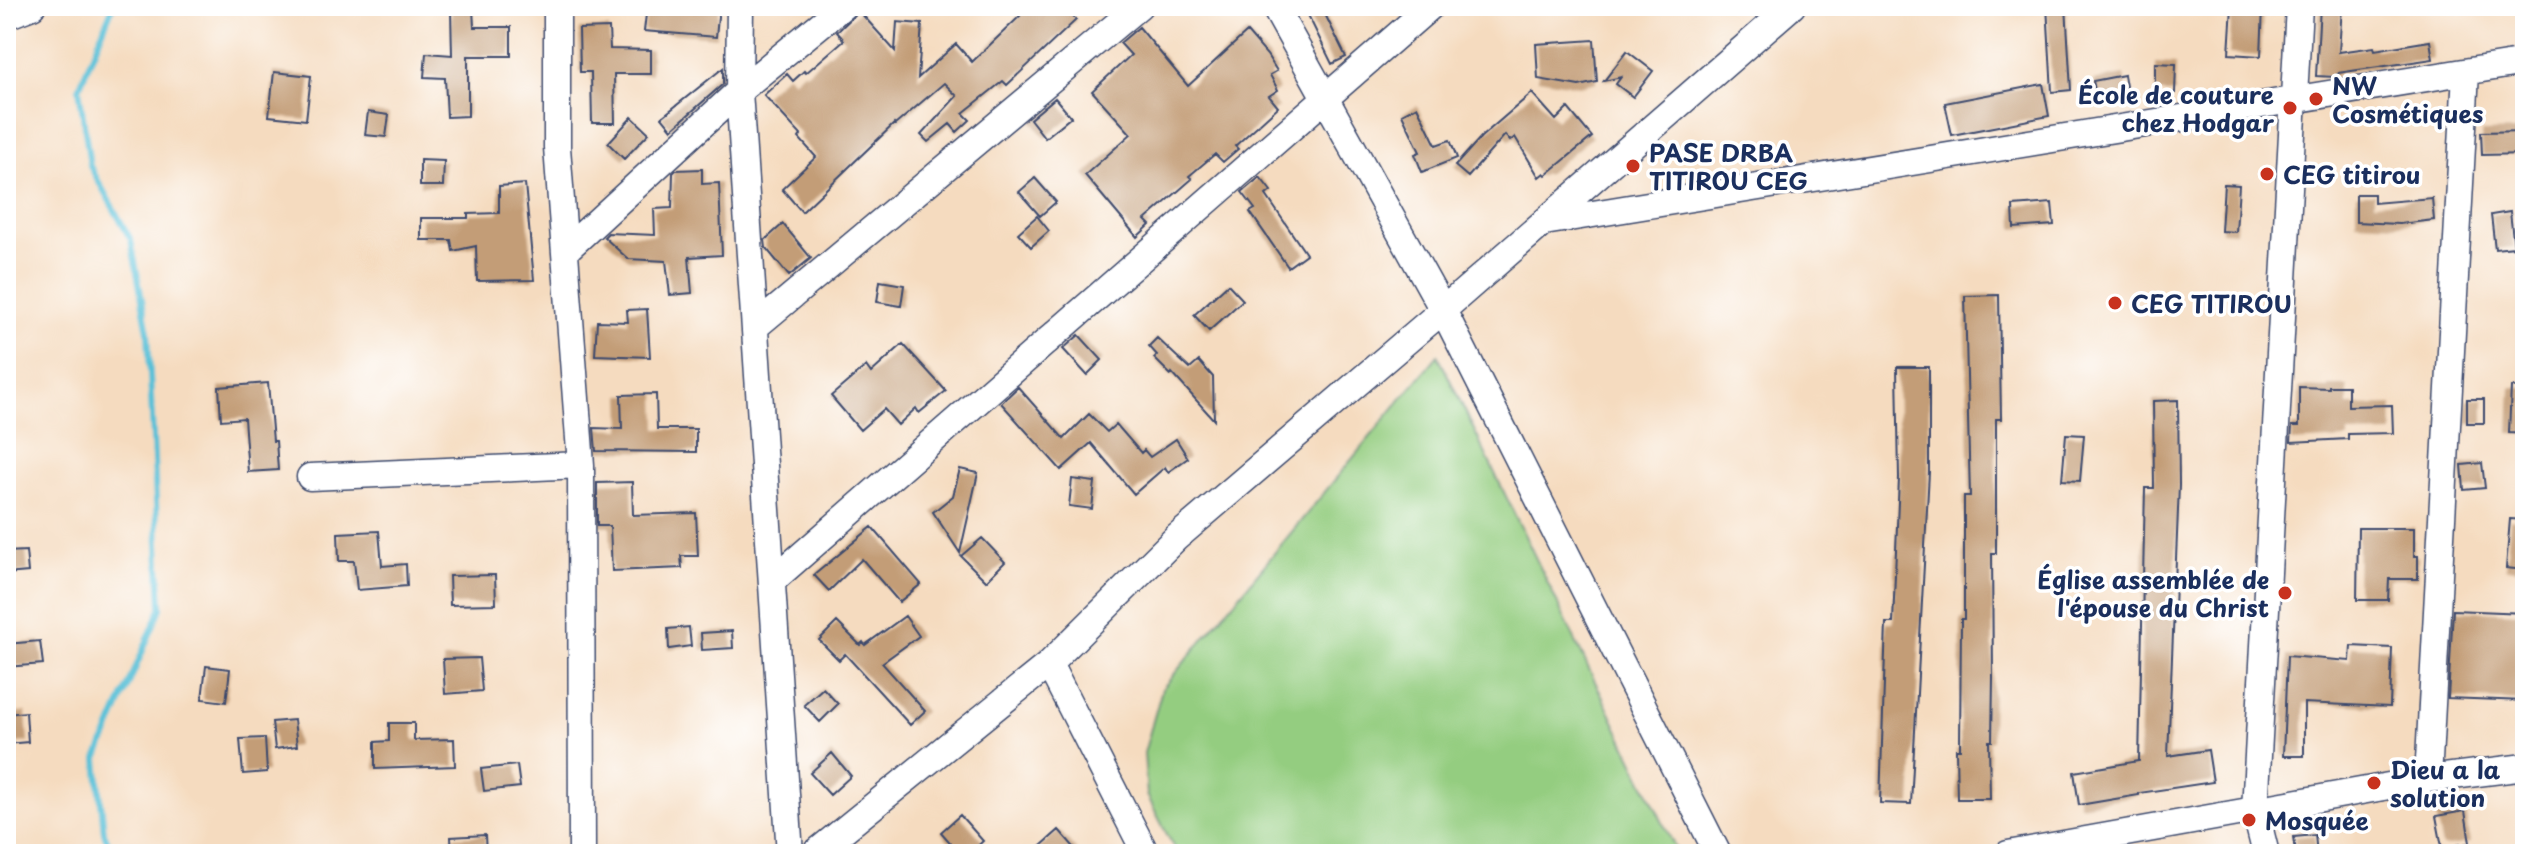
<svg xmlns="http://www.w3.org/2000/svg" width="2531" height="860" viewBox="0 0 2531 860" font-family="'Playpen Sans',sans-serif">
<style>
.green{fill:#94cd80;stroke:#587e6f;stroke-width:2}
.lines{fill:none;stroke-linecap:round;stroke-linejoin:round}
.stream{stroke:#59c0d7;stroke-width:6}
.building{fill:#c39d77}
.minor-casing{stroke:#3c496d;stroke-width:29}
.minor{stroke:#fff;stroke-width:26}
.poi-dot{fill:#c8321e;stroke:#fff;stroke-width:3}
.labels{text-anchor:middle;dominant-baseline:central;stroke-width:7;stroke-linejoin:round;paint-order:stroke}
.poi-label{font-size:24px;font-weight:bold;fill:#1b2f5e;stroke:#fff;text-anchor:start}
</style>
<rect width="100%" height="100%" fill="#fff"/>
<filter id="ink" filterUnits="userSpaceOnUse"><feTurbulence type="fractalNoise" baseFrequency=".0125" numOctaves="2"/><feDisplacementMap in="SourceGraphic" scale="16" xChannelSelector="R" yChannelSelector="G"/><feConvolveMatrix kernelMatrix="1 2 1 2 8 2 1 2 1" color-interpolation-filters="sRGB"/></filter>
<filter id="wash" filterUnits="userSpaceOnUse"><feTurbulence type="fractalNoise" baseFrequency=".006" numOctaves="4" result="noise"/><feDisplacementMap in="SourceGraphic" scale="32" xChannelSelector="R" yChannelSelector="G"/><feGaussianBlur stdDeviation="1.8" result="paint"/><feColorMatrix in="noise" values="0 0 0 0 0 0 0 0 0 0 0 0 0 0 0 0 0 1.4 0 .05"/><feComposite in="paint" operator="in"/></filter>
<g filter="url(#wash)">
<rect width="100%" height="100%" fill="#f5dbbf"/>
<path class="green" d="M1438 355 1678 854H1177L1147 795 1144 753 1162 689Z"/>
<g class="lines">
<path class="stream" d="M113 6 79 88 90 166 131 240 148 332 161 608 97 759 104 833 113 854"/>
</g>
<g id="blocks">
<path class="building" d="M647 6H719L716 37 644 31Z
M1011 6H1064L1076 20 1007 85 1003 81 963 113 970 120 957 132 950 124 928 142 921 135 957 96 944 83 895 125 894 124 802 212 782 189 816 157 799 138 801 135 764 95 787 74 793 81 804 71 806 73 844 40 837 32 859 11 895 51 897 22 922 24 918 78 956 44 972 62 1020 16Z
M1321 6 1346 57 1332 64 1307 13Z
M2047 6H2066L2071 90 2052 92Z
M2232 6H2263L2261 56 2229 54Z
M2320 6H2342L2339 52 2374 47 2375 50 2430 41 2433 59 2338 73 2336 77 2316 76Z
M473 9 474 27H511V56H468V116L447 117 445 78 424 77 426 53 452 55 451 10Z
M1139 27 1188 86 1247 32 1267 55 1277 71 1270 75 1278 90 1269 96 1278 107 1235 146 1238 149 1223 162 1215 154 1189 176 1192 179 1145 220 1150 225 1137 237 1085 175 1131 134 1092 91 1131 55 1120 43Z
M609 28 610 49 651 50V74H614L615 123H592L591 72H580L579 29Z
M1594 40 1597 82 1579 86 1538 79 1536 44Z
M1627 51 1653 71 1633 97 1616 84 1621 77 1604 81Z
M2155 63 2176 64 2175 93H2155Z
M723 68V84L672 129 662 117Z
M274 72 311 76 306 120 269 116Z
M2124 75 2128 98 2098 103 2093 81Z
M2043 84 2049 116 1952 135 1945 103Z
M1532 93 1556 120 1568 108 1592 137 1546 175 1544 173 1539 177 1515 137 1510 141 1505 135 1468 177 1455 166 1481 137Z
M1055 98 1071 117 1045 138 1030 119Z
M1417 106 1436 145 1450 140 1457 158 1422 172 1415 154 1420 152 1402 114Z
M368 112 389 115 386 137 365 135Z
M632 117 649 133 624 159 608 143Z
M2525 131V154L2482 155 2481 132Z
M420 160 444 161 443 186H420Z
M702 169V184L719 183 722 255 689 257 692 293 670 295 666 261 628 259 604 237 608 233 655 235 654 209 672 208 673 173 676 170Z
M1260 177 1271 191 1266 195 1306 254 1288 267 1250 212 1255 209 1242 192Z
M1035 178 1056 202 1040 216 1019 192Z
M525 184 534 280 477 281 476 246 453 251 451 240H421V218H468V214L499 213V186Z
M2224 184 2239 185 2236 232 2221 231Z
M2356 194H2374V203L2432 198 2434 220 2399 224 2356 222Z
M2052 203 2054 225 2014 228 2013 206Z
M2510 212 2514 247 2495 249 2491 215Z
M1037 216 1049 231 1031 247 1018 233Z
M783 224 811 258 789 276 766 248 765 240Z
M880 281 904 285 901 306 877 302Z
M1228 284 1243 300 1209 331 1194 315Z
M1999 295 2001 419H1996V553H1992L1993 677 1992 741H1989L1990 799H1957L1956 749H1960L1961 619H1964V496H1970L1965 296Z
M647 309 650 357 595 355 597 321 628 322 627 310Z
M1079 335 1102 360 1087 375 1063 349Z
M1157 338 1190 369 1199 361 1213 377 1214 420 1172 373 1171 375 1154 358 1157 355 1149 346Z
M903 344 946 391 919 413 916 408 898 425 884 409 860 430 831 396 866 366 871 373Z
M1897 367H1929V472L1911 804 1880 803 1886 623H1893L1899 478Z
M268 383 273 441H276L278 470 248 472 244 418 221 420 219 387Z
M2329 386H2348V406L2392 405 2393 433 2348 434V439L2291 442 2292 426H2299V387L2329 388Z
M1018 387 1064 439 1089 414 1107 432 1116 424 1141 453 1144 450 1150 457 1176 439 1188 458 1168 472 1165 467 1134 494 1091 443 1061 470 1001 403Z
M2511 387H2525V434L2509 433Z
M656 394 657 429H696V452L596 451 594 428 622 429 621 395Z
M2467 399H2484V423H2467Z
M2178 400 2179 485 2168 756 2208 750 2213 782 2139 793V795L2079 805 2074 772 2139 761 2145 488H2154L2153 401Z
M2066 434 2084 435 2080 481 2062 480Z
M2482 463 2485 488 2464 490 2462 465Z
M960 469 978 473 960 553 933 512 953 496Z
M1072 479 1095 482 1092 509 1069 506Z
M632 482 633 515 696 513 698 556H681L682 568 612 571 610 526H597V483Z
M2510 519 2525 520V570L2506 568Z
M872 527 921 584 899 602 862 559 829 591 814 575Z
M2358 528H2414V556H2418V579H2389L2388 600H2357Z
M379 531 382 566 406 564 407 586 357 590 354 561H339L338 533Z
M982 538 1005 562 986 581 961 556Z
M26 551 28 572 6 574V552Z
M495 575 496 604 450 605 449 576Z
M2453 610 2525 613V701L2448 698Z
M905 616 919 636 882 663 925 711 910 725 845 654 839 660 819 640 837 622 860 645 863 642 865 645Z
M689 627 691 646 669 649 668 629Z
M732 631 733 648 702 650 701 633Z
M40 641 43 664 6 667V644Z
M2351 646 2392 648 2390 707 2304 703V756H2283L2287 656 2350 661Z
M479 658 482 691 445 694 443 659Z
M206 666 230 669 226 702 202 699Z
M823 688 838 704 820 722 804 705Z
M26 712 28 742 6 744V714Z
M294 720 297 746 275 749 272 722Z
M389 723H414V740L454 739 455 766 375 769V742L389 741Z
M265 738 267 772 243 774 240 739Z
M832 753 851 776 830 795 810 773Z
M517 765 520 787 484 791 481 769Z
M2465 811 2470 843 2442 847 2436 816Z
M960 815 983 841 969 854H960L941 832Z
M1059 830 1080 854H1032Z
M485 835 486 854H452L451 837Z
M2315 835 2317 854H2296L2294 837Z"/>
</g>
</g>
<g filter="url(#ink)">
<use href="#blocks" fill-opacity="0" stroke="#3c496d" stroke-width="2"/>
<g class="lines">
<g class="minor-casing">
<path id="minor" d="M557 6V147L581 465 582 854
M740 6 739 91 790 854
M1274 6 1443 310 1718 854
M6 16 32 6
M1544 222 2525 62
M565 251 739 91 843 6
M755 327 1139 6
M310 477 581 465
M772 581 1431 6
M1049 664 1146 854
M2428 779 2466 72
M814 854 1049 664 1176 538 1443 310 1792 6
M2008 854 2428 779 2525 767
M2266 854 2255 810 2299 6"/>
</g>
<use href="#minor" class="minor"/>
</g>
</g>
<g class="poi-dot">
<circle cx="2316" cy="99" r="8"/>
<circle cx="2290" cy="108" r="8"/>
<circle cx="1633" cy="166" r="8"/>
<circle cx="2267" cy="174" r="8"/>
<circle cx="2115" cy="303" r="8"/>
<circle cx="2285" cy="593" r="8"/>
<circle cx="2374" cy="783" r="8"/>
<circle cx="2249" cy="820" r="8"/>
</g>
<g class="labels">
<g class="poi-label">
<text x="2332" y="85">NW<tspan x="2332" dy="28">Cosmétiques</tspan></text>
<text x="2274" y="94" text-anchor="end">École de couture<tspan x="2274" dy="28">chez Hodgar</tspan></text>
<text x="1649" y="152">PASE DRBA<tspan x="1649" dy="28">TITIROU CEG</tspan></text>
<text x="2283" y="174">CEG titirou</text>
<text x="2131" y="303">CEG TITIROU</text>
<text x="2269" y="579" text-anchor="end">Église assemblée de<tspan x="2269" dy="28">l'épouse du Christ</tspan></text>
<text x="2390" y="769">Dieu a la<tspan x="2390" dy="28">solution</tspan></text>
<text x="2265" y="820">Mosquée</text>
</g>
</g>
<rect width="2531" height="860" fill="none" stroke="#fff" stroke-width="32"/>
</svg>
